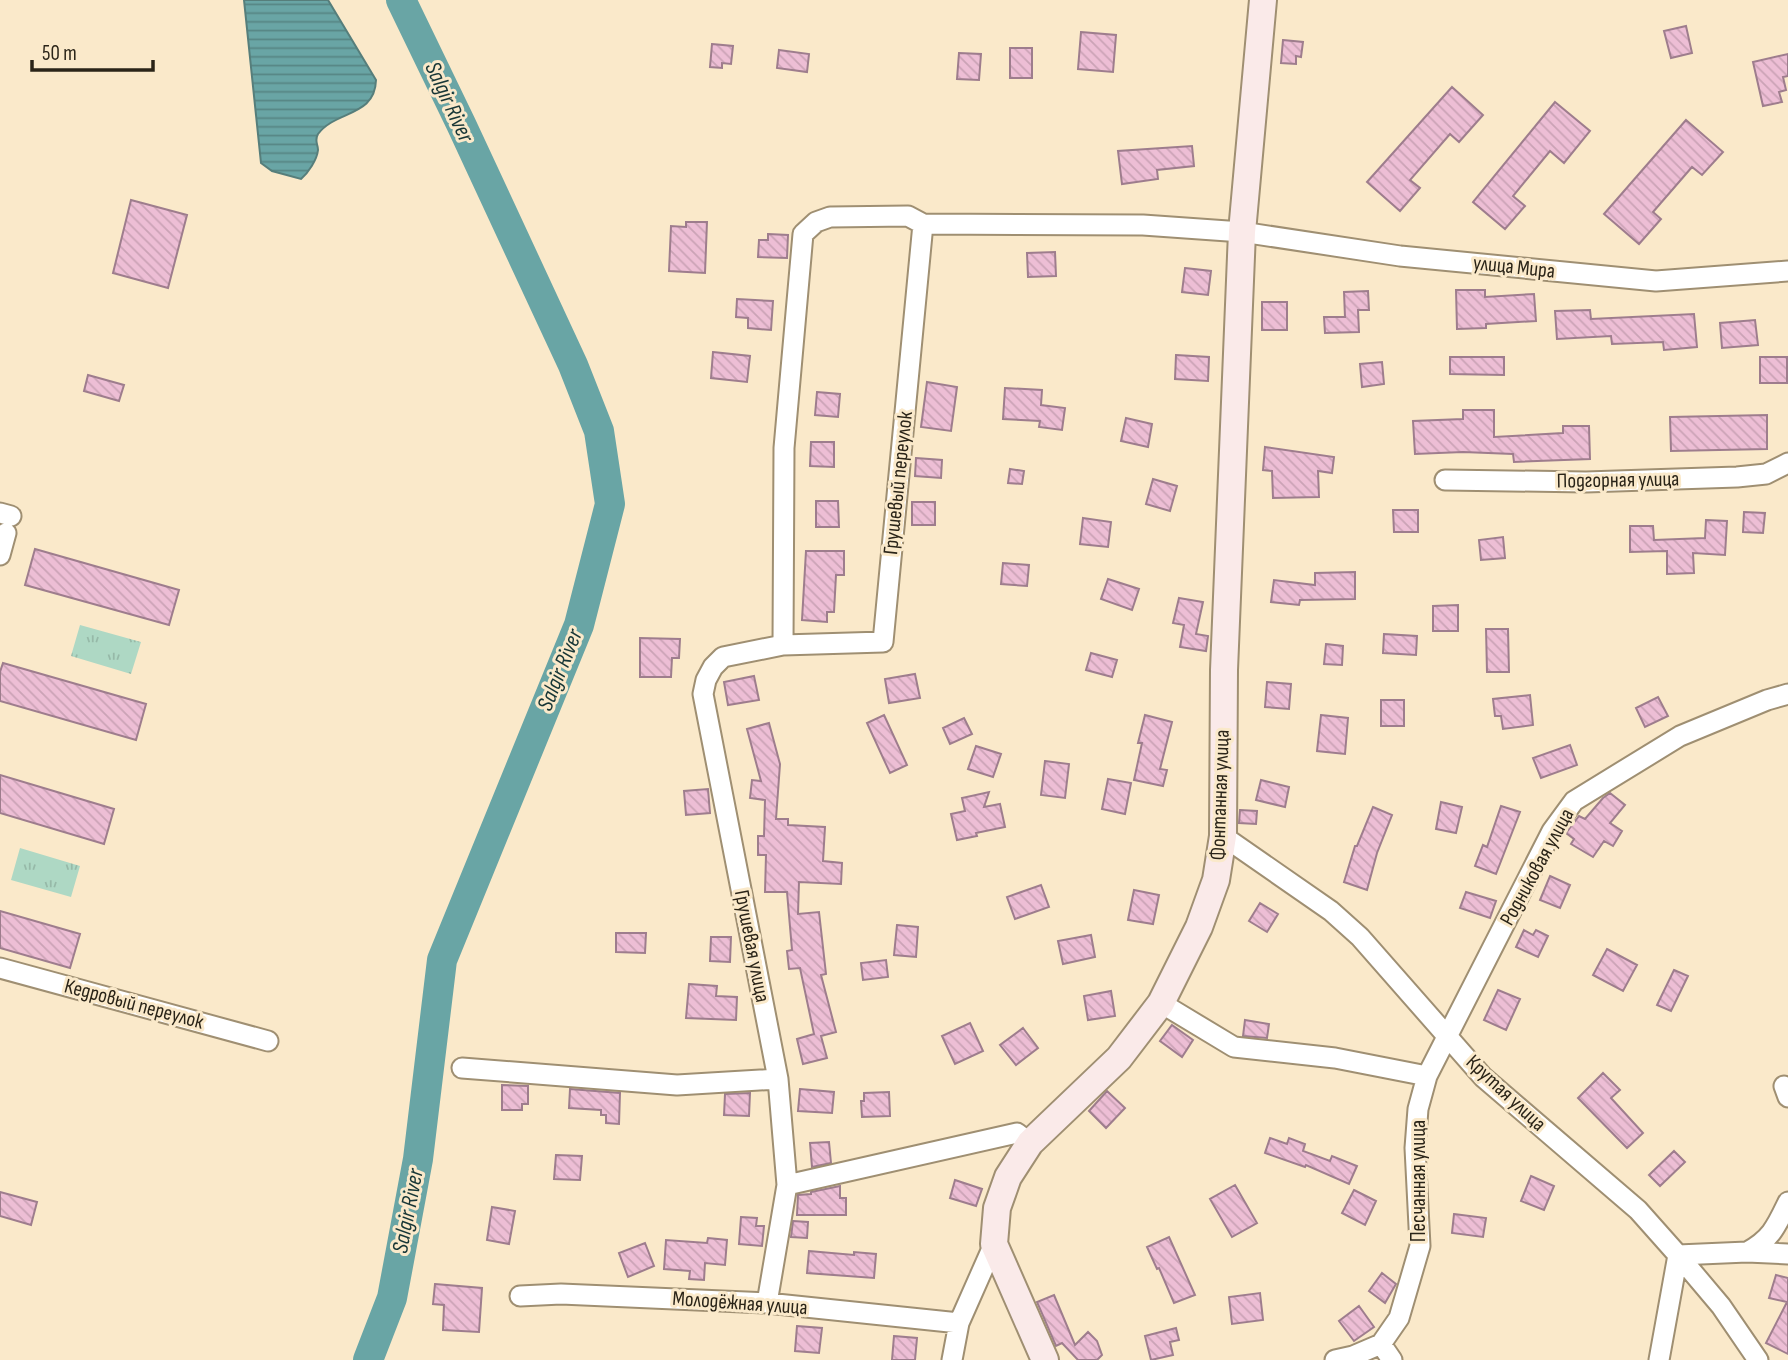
<svg xmlns="http://www.w3.org/2000/svg" width="1788" height="1360" viewBox="0 0 1788 1360" font-family="'Sofia Sans Condensed',sans-serif">
<style>
.grass{fill:url(#grass-tufts)}
.water{fill:url(#water-rules);stroke:#567e7b;stroke-width:2}
.lines{fill:none;stroke-linecap:round;stroke-linejoin:round}
.river{stroke:#69a5a5;stroke-width:30}
.building{fill:url(#building-back-hatch);stroke:#9e7d8d;stroke-width:2}
.minor-casing{stroke:#9f8f72;stroke-width:23}
.secondary-casing{stroke:#9f8f72;stroke-width:30}
.minor{stroke:#fff;stroke-width:19}
.secondary{stroke:#faeae9;stroke-width:26}
.labels{text-anchor:middle;dominant-baseline:central;stroke-width:6;stroke-linejoin:round;paint-order:stroke}
.street-label{font-size:21px;fill:#2a2418;stroke:#fae9ca}
.water-label{font-size:23px;font-style:italic;fill:#173636;stroke:#fae9ca}
</style>
<defs>
<pattern id="grass-tufts" width="24" height="20" patternUnits="userSpaceOnUse" patternTransform="scale(1.75)"><rect width="24" height="20" fill="#aed8c4"/><path d="M3 7l-1-3M5 7V3M7 7l1-3M15 17l-1-3M17 17v-4M19 17l1-3" fill="none" stroke="#96b9a8"/></pattern>
<pattern id="water-rules" width="6" height="5" patternUnits="userSpaceOnUse" patternTransform="scale(1.75)"><rect width="6" height="5" fill="#69a5a5"/><path d="M0 2.5h6" fill="none" stroke="#578685"/></pattern>
<pattern id="building-back-hatch" width="6" height="6" patternUnits="userSpaceOnUse" patternTransform="scale(1.75)"><rect width="6" height="6" fill="#edbed5"/><path d="M-1 5l2 2M0 0l6 6M5-1l2 2" fill="none" stroke="#cba3b6"/></pattern>
</defs>
<rect width="100%" height="100%" fill="#fae9ca"/>
<path class="grass" d="M80 625 141 642 131 674 71 656Z
M20 848 80 866 71 897 11 880Z"/>
<path class="water" d="M244 0H328L376 80C375 117 336 110 318 134 314 141 318 144 318 150 317 160 308 173 301 179L272 171 261 163Z"/>
<g class="lines">
<path class="river" d="M368 1360 392 1298 418 1159 442 960 579 625 610 504 599 431 573 365 461 124 401 0"/>
</g>
<path class="building" d="M1686 26 1692 53 1671 58 1664 31Z
M1081 32 1116 35 1113 72 1078 69Z
M1283 40 1303 42 1301 57 1296 56V64L1281 63Z
M712 44 733 46 731 64 722 63V68L710 67Z
M1010 48H1032V78H1010Z
M779 50 809 54 807 72 777 68Z
M959 53 981 54 979 80 957 79Z
M1788 54V76L1783 77 1786 90 1779 92 1782 102 1763 106 1753 62Z
M1452 87 1483 115 1459 142 1450 134 1410 180 1420 188 1400 211 1367 182Z
M1555 102 1590 131 1564 163 1550 151 1513 196 1525 206 1505 229 1473 202Z
M1686 120 1723 152 1702 175 1692 167 1653 212 1661 219 1639 244 1604 214Z
M1192 146 1194 166 1157 170 1158 179 1122 184 1118 151Z
M131 200 187 215 168 288 113 273Z
M686 222H707L705 273 669 271 671 226 686 227Z
M768 234 788 235 787 258 758 257 759 240H768Z
M1055 252 1056 276 1028 277 1027 253Z
M1185 268 1211 271 1208 295 1182 292Z
M1456 290H1485V297L1534 294 1536 321 1486 324V328L1457 329Z
M1368 291 1369 310H1358L1359 332 1325 333 1324 317H1345L1344 292Z
M737 299 773 301 771 330 748 328V318L736 317Z
M1262 302H1287V330H1262Z
M1590 310 1591 319 1694 314 1697 347 1664 350 1663 342 1612 344 1611 336 1557 339 1555 311Z
M1755 320 1758 345 1722 348 1720 323Z
M713 352 750 356 747 382 711 378Z
M1176 355 1209 357 1208 381 1175 379Z
M1450 357H1504V375L1450 374Z
M1760 357H1787V383H1760Z
M1382 362 1384 384 1362 387 1360 364Z
M88 375 124 385 119 401 84 391Z
M927 382 957 387 951 431 921 427Z
M1005 388 1042 390 1041 405 1065 408 1062 430 1039 427 1040 421 1003 419Z
M817 392 840 394 838 417 815 415Z
M1463 410H1494V437L1563 433V426H1589L1590 459 1514 462 1513 454 1463 452 1415 454 1413 421 1463 419Z
M1767 415V449L1671 451 1670 417Z
M1126 418 1152 424 1148 447 1121 441Z
M811 442H834V467L810 466Z
M1265 447 1334 457 1332 473 1318 471 1319 497 1273 498 1272 471 1263 470Z
M916 458 942 460 941 478 915 476Z
M1010 469 1024 471 1022 484 1008 483Z
M1153 479 1177 486 1170 511 1146 504Z
M816 501H838L839 527H816Z
M912 502H935V525H912Z
M1393 510H1418V532H1394Z
M1744 512 1765 513 1763 533 1743 532Z
M1083 518 1111 522 1108 547 1080 544Z
M1706 520 1727 521 1725 555 1693 553 1694 573 1667 574V551L1630 552V526H1653L1654 540 1705 538Z
M1503 537 1505 558 1481 560 1479 540Z
M35 549 179 590 169 625 25 585Z
M806 551H844V575H836L834 612H827V622L802 620Z
M1003 563 1029 565 1027 586 1001 584Z
M1355 572V599L1300 600 1299 605 1271 602 1274 580 1315 585V573Z
M1108 579 1139 589 1132 610 1101 599Z
M1179 598 1203 602 1196 634 1208 636 1206 651 1180 647 1184 625 1173 623Z
M1458 605V631H1433V606Z
M1486 629H1508L1509 672H1487Z
M1384 634 1417 636 1416 655 1383 653Z
M640 638 680 639 679 658H672L671 677H640Z
M1326 644 1343 646 1342 665 1324 664Z
M1091 653 1117 660 1112 677 1086 670Z
M3 663 146 704 136 740 0 701V672Z
M915 674 920 698 889 703 885 679Z
M754 676 759 700 728 705 724 682Z
M1267 682 1291 684 1289 709 1265 707Z
M1530 695 1533 725 1503 729 1501 716H1495L1493 699Z
M1658 697 1668 716 1645 727 1636 708Z
M1381 700H1404V726H1381Z
M884 715 907 765 890 773 867 723Z
M1145 715 1172 722 1160 769 1167 770 1163 786 1134 780 1142 743H1138Z
M1321 715 1348 718 1345 754 1317 751Z
M964 718 972 734 950 744 943 728Z
M769 723 780 764 776 819H788V825L825 827 823 861 842 863 841 884 799 882 798 914 819 912 826 974 821 975 836 1032 821 1036 827 1058 803 1064 797 1039 814 1034 800 968 789 969 787 951 792 950 787 892H765L766 855H758V836H764L765 800 750 798 752 780 761 781 747 729Z
M1570 745 1577 765 1541 778 1533 758Z
M976 746 1001 754 993 777 968 769Z
M1045 761 1069 764 1065 798 1041 795Z
M0 775 114 809 104 844 0 813Z
M1108 779 1131 783 1125 814 1102 809Z
M1261 780 1289 787 1285 807 1256 800Z
M708 789 710 813 686 815 684 791Z
M989 792 984 807 1000 804 1005 827 976 833 977 836 957 840 951 814 965 811 962 798Z
M1610 793 1625 805 1610 823 1622 831 1613 846 1604 841 1593 857 1571 844 1574 839 1566 833 1579 816 1585 819 1603 798Z
M1441 802 1462 807 1456 833 1436 829Z
M1501 806 1520 812 1496 874 1475 866 1483 845 1487 847Z
M1373 807 1392 815 1377 853 1367 890 1344 882 1355 846H1357Z
M1240 810 1257 811 1256 824 1239 823Z
M1550 876 1570 885 1560 908 1540 900Z
M1041 885 1049 907 1015 919 1007 897Z
M1134 890 1159 895 1153 924 1128 920Z
M1466 892 1496 901 1490 918 1460 908Z
M1260 903 1278 914 1267 932 1249 921Z
M0 911 80 934 70 968 0 948Z
M897 925 918 927 916 957 894 955Z
M1524 930 1533 935 1536 930 1548 936 1538 957 1516 947Z
M616 933H646L645 953 616 952Z
M1091 935 1095 957 1063 964 1058 941Z
M711 937H731L730 962 710 961Z
M1607 949 1637 965 1623 991 1593 975Z
M886 960 888 977 863 980 861 963Z
M1674 970 1688 976 1671 1011 1657 1005Z
M689 984 717 986 716 996 737 997 736 1020 686 1018Z
M1498 990 1520 999 1506 1030 1484 1020Z
M1111 991 1115 1016 1088 1020 1084 996Z
M1245 1020 1269 1024 1267 1038 1243 1036Z
M970 1023 983 1051 955 1064 942 1036Z
M1172 1025 1193 1040 1182 1057 1160 1041Z
M1023 1028 1038 1048 1016 1065 1000 1045Z
M1603 1073 1620 1090 1611 1098 1643 1133 1627 1148 1578 1098Z
M502 1085 528 1086V1104H522V1110H502Z
M570 1089 620 1093 619 1124 606 1123V1115H601V1110L569 1108Z
M800 1089 834 1092 832 1113 798 1111Z
M1107 1091 1125 1108 1106 1128 1089 1111Z
M889 1092 890 1116 862 1117 861 1101H864V1093Z
M750 1093 749 1116 724 1115 725 1094Z
M1270 1138 1287 1144 1289 1138 1305 1144 1303 1151 1330 1161 1332 1156 1357 1166 1349 1184 1306 1165 1305 1167 1265 1153Z
M829 1142 831 1163 812 1167 810 1143Z
M1674 1151 1685 1162 1660 1186 1649 1175Z
M556 1155 582 1156 580 1180 554 1179Z
M1531 1176 1554 1186 1544 1210 1521 1201Z
M955 1180 982 1189 976 1206 950 1198Z
M1235 1185 1257 1223 1232 1237 1210 1199Z
M840 1186V1198H846V1215H797L798 1195 811 1194V1192Z
M1354 1190 1376 1201 1365 1225 1342 1213Z
M0 1192 37 1202 31 1225 0 1216Z
M492 1207 515 1211 509 1244 487 1240Z
M1454 1214 1486 1218 1483 1237 1452 1233Z
M741 1217 757 1218 756 1226H764L762 1246 739 1244Z
M793 1221 808 1222 807 1238 791 1237Z
M1169 1237 1195 1295 1174 1303 1159 1268 1157 1269 1147 1247Z
M708 1238 727 1240 725 1265 705 1263 704 1280 689 1279 690 1271 664 1269 666 1240 707 1243Z
M645 1243 654 1266 628 1277 619 1253Z
M809 1251 854 1255V1252L876 1254 874 1278 807 1273Z
M1382 1273 1396 1284 1385 1303 1369 1291Z
M1776 1275 1788 1278V1354L1766 1343 1787 1302 1769 1298Z
M435 1284 482 1288 479 1332 443 1330 444 1305 433 1304Z
M1260 1293 1263 1320 1232 1324 1229 1297Z
M1054 1295 1075 1345 1088 1332 1097 1341 1102 1355 1097 1360H1078L1062 1343 1056 1346 1037 1302Z
M1359 1306 1374 1327 1354 1341 1339 1321Z
M797 1326 822 1328 819 1353 795 1351Z
M1176 1328 1179 1340 1170 1342 1173 1355 1151 1360 1145 1336Z
M894 1336 917 1338 915 1360H892Z"/>
<g class="lines">
<g class="minor-casing">
<path id="minor" d="M1445 480 1586 482 1737 477 1766 474 1788 463
M0 513 11 516
M0 555 6 533
M783 645 784 448 803 234 816 222 830 217 908 216 923 224 1143 225 1242 232 1400 256 1656 281 1788 271
M1223 836 1331 911 1360 937 1483 1077 1638 1210 1678 1255 1659 1360
M0 968 268 1041
M1161 1003 1234 1047 1335 1058 1427 1076
M462 1068 677 1085 778 1079
M1784 1086 1788 1097
M787 1185 1017 1133 1030 1143
M1747 1252C1771 1239 1776 1227 1788 1202
M1678 1255 1721 1306 1758 1360
M1678 1255 1747 1252 1788 1254
M520 1296 561 1294 767 1303 959 1323
M767 1303 787 1185 778 1079 703 694 706 680 713 667 723 657 783 645 883 642 923 224
M952 1360 959 1323 994 1244
M1335 1360 1353 1356 1381 1344
M1392 1360 1381 1344 1399 1318 1420 1246 1415 1148 1418 1109 1427 1076 1552 831 1574 801 1680 736 1767 700 1788 694"/>
</g>
<g class="secondary-casing">
<path id="secondary" d="M1045 1360 994 1244 997 1208 1008 1177 1030 1143 1119 1058 1161 1003 1199 927 1216 880 1223 836 1224 670 1242 232 1263 0"/>
</g>
<use href="#minor" class="minor"/>
<use href="#secondary" class="secondary"/>
</g>
<g class="labels">
<g class="street-label">
<text transform="translate(1514 267) rotate(6)">улица Мира</text>
<text transform="translate(1618 480) rotate(-1)">Подгорная улица</text>
<text transform="translate(898 483) rotate(-84)">Грушевый переулок</text>
<text transform="translate(1220 795) rotate(-88)">Фонтанная улица</text>
<text transform="translate(1537 867) rotate(-61)">Родниковая улица</text>
<text transform="translate(752 946) rotate(79)">Грушевая улица</text>
<text transform="translate(134 1004) rotate(15)">Кедровый переулок</text>
<text transform="translate(1506 1093) rotate(43)">Крутая улица</text>
<text transform="translate(1418 1181) rotate(-90)">Песчанная улица</text>
<text transform="translate(740 1303) rotate(4)">Молодёжная улица</text>
</g>
<g class="water-label">
<text transform="translate(449 102) rotate(65)">Salgir River</text>
<text transform="translate(560 670) rotate(-68)">Salgir River</text>
<text transform="translate(408 1211) rotate(-79)">Salgir River</text>
</g>
</g>
<path d="M32 60v10h121v-10" fill="none" stroke="#2a2418" stroke-width="3.5"/>
<text x="42" y="60" font-size="21" fill="#2a2418" stroke="#fae9ca" stroke-width="5" paint-order="stroke">50 m</text>
</svg>
